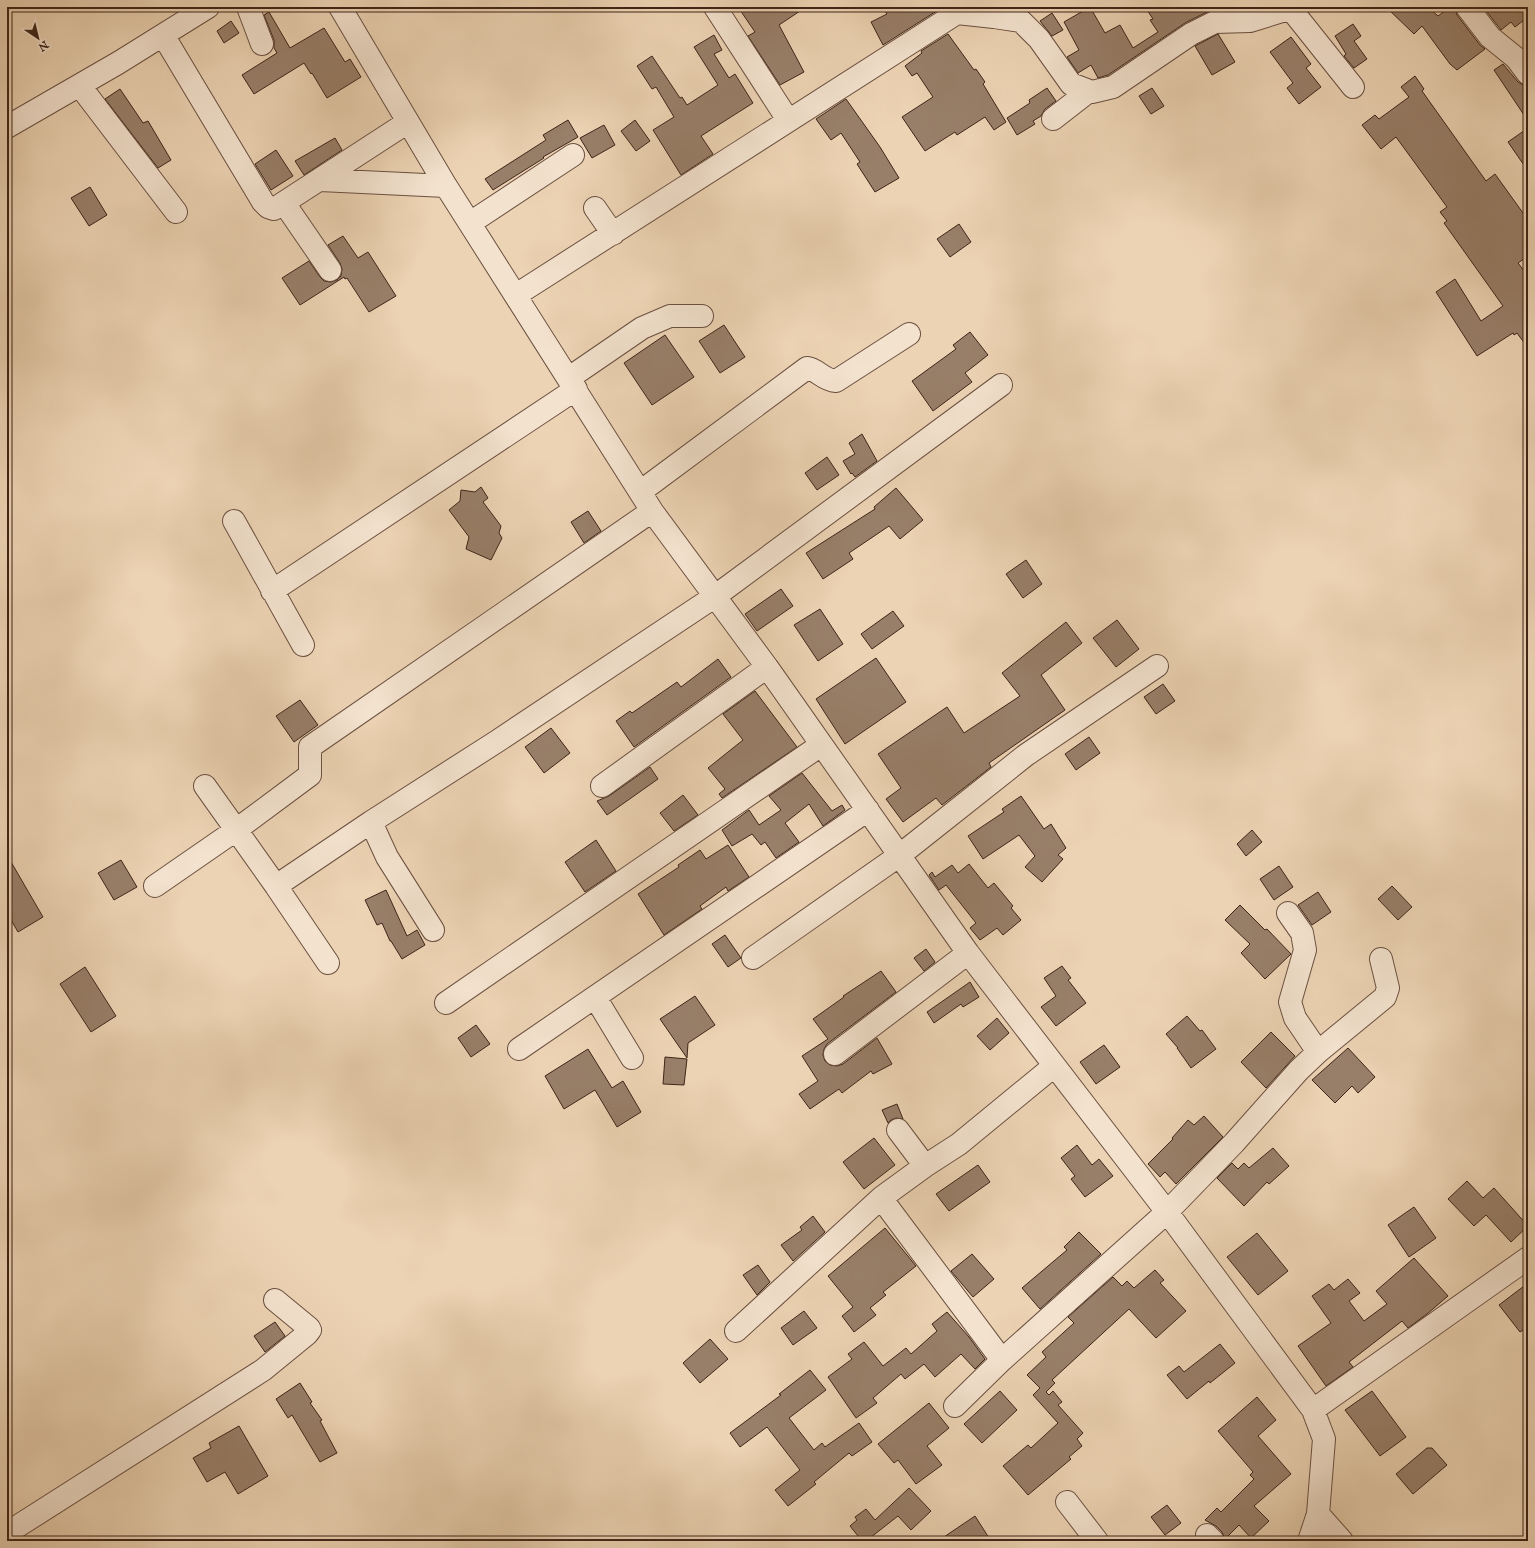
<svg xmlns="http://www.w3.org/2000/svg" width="1535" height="1548" viewBox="0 0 1535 1548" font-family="'IM FELL English',serif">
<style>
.building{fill:#987f69;stroke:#3e2519}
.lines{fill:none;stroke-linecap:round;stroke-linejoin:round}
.minor-casing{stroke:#6a5040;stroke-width:24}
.minor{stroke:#f3e2ce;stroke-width:22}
</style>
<rect width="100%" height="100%" fill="#ecd3b3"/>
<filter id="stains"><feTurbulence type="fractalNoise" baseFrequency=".005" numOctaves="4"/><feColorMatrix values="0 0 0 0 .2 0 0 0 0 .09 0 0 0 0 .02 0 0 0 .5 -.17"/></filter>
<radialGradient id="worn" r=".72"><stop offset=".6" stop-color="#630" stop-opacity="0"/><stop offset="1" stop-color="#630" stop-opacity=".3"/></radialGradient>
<path class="building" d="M738 7H806L779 25 804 72 780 85 748 36 755 32Z
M882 7H943L883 45 871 22 887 14Z
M1090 7 1105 33 1120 25 1133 48 1158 32 1150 20 1153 19 1145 7H1227L1223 9 1209 11 1185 23 1108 75 1098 78 1091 65 1078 73 1067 57 1079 50 1064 22Z
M1386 7H1428L1438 16 1450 7H1455L1457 15 1480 45 1485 49 1457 70 1450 64 1422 26 1414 34Z
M1483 7H1528V17L1515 27 1511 22 1501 30Z
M269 12 290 48 324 28 345 62 350 59 361 77 327 98 312 73 311 74 304 63 254 94 242 75 277 53 274 48V40L264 15Z
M1052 13 1063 30 1052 36 1040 21Z
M231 21 239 33 224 43 217 31Z
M1353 24 1361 36 1354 41 1367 59 1354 68 1344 56 1346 54 1335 36Z
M948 34 974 70 976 69 985 82 983 84 1006 122 994 130 985 117 957 135 955 132 925 151 902 117 933 97 917 73 912 76 905 66 922 53 921 51Z
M1218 34 1235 62 1212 75 1195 46Z
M714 35 722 50 714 54 729 78 735 74 753 103 701 136 713 154 681 175 653 130 674 117 656 87 652 89 637 66 652 56 680 98 682 97 687 105 718 85 694 47Z
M1291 37 1311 64 1306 68 1321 87 1299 104 1287 88 1293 83 1270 52Z
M1503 64 1518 82 1523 85 1528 86V121L1494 70Z
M1415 76 1424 89 1422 91 1486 181 1495 174 1528 220V256L1518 263 1528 276V348L1517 333 1514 335 1513 333 1477 356 1436 292 1455 279 1481 321 1503 306 1444 223 1447 221 1440 212 1447 207 1396 137 1381 149 1362 125 1375 115 1379 119 1409 97 1401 87Z
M1047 88 1056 101 1045 109 1041 116 1033 121 1035 124 1017 135 1007 118 1030 103 1029 100Z
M1152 88 1164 106 1151 114 1139 96Z
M120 89 143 123 148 121 171 160 158 168 105 99Z
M846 99 880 147 899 178 875 192 857 164 860 162 841 133 831 140 816 119Z
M568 120 578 137 543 157 544 158 493 190 485 179 546 140 543 135Z
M635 120 650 141 636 151 621 131Z
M604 125 615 145 592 158 580 138Z
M1528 128V171L1508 142Z
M335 138 342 150 304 175 295 161Z
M276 150 293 176 271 190 255 164Z
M90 187 107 215 89 226 71 198Z
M959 224 971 242 950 257 937 239Z
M343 236 358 258 368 252 396 296 369 312 347 278 345 279 344 277 300 305 282 278 309 261 320 277 324 281 331 282 337 280 341 276 342 269 340 263 328 245Z
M724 325 745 357 720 373 699 341Z
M970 332 988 355 965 373 972 382 933 411 912 381 956 349 953 345Z
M665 335 694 377 652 405 624 363Z
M862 434 877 461 855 477 852 473 851 474 843 461 855 454 849 443Z
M827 457 839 475 817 490 805 473Z
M481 487 488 498 483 502 501 526 499 533 502 538 491 560 466 549 469 537 449 510 460 501 461 490 475 492Z
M896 488 923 520 900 539 889 526 849 553 853 559 823 579 806 553 875 509 874 507Z
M588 511 601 531 584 543 571 522Z
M1026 560 1042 584 1023 598 1006 574Z
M781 589 793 606 757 631 745 614Z
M820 609 843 644 818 661 794 625Z
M893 611 904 626 872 649 861 634Z
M1117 620 1139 649 1116 667 1093 638Z
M1066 622 1082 643 1041 675 1065 710 989 763 991 767 942 805 936 798 903 822 886 799 901 788 878 754 947 707 964 733 1020 696 1002 673Z
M876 658 906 702 845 744 816 699Z
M718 659 731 677 634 747 616 721 630 711 632 713 677 682 681 687Z
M1163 684 1175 701 1156 714 1144 697Z
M755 691 797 747 722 798 719 794 725 789 708 768 743 740 723 714Z
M300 700 318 725 294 742 276 716Z
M551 728 570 753 544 773 525 747Z
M1089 737 1100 753 1076 770 1065 754Z
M650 767 658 779 607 815 597 801 609 796Z
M802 773 832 811 842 805 845 810 823 826 809 804 785 823 799 842 776 858 765 842 761 845 752 834 732 846 722 830 749 810 759 825 781 810 769 796Z
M683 795 698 815 674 831 660 813Z
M1021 796 1044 829 1051 824 1066 848 1058 855 1063 859 1042 882 1025 867 1035 856 1019 835 983 859 968 836 1004 812 1002 809Z
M1252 830 1262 842 1246 856 1237 844Z
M596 840 616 871 585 892 565 862Z
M728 845 749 877 728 891 726 887 700 906 702 909 664 935 638 894 679 867 678 865 700 850 706 859Z
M7 855 43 917 18 932 7 913Z
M121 860 137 887 114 900 98 873Z
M969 864 988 888 994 883 1013 906 1011 908 1021 920 1003 935 997 928 980 940 970 928 976 923 946 885 939 890 929 875 932 872 935 877 952 865 958 873Z
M1279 866 1293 887 1274 900 1260 879Z
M1392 886 1412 907 1398 920 1378 899Z
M386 890 407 936 417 930 425 945 402 959 391 941H390L382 923 377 925 365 900Z
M1318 892 1331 912 1312 925 1298 905Z
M1240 905 1265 930 1267 929 1291 954 1265 979 1241 953 1250 944 1225 920Z
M725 935 741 958 728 967 712 944Z
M926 949 935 962 924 971 914 958Z
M1062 966 1071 978 1068 980 1086 1003 1056 1026 1041 1007 1056 996 1044 978Z
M85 967 116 1016 91 1032 60 984Z
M881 971 896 992 827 1044 824 1049 823 1055 825 1061 830 1065 837 1066 843 1064 877 1038 892 1064 873 1074 871 1071 842 1093 839 1089 810 1109 799 1094 818 1081 802 1056 828 1039 813 1019 844 997 843 996Z
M970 982 979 997 963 1007 961 1004 934 1023 927 1012Z
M695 996 715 1025 688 1043 687 1058 660 1019Z
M1187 1016 1200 1031 1202 1030 1216 1049 1191 1068 1177 1048H1178L1166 1034Z
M997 1018 1009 1033 990 1050 977 1036Z
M476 1025 490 1044 471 1057 458 1038Z
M1271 1032 1295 1056 1266 1088 1241 1062Z
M1104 1045 1120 1067 1096 1084 1080 1062Z
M1348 1048 1375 1077 1358 1093 1352 1086 1335 1103 1312 1080Z
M588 1049 612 1088 623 1081 641 1112 617 1127 595 1090 564 1109 545 1076Z
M665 1057 687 1059 684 1085 663 1084Z
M897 1104 903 1119 896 1118 891 1120 888 1123 882 1110Z
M1204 1116 1223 1137 1176 1184 1165 1172 1160 1177 1148 1164 1173 1139 1172 1138 1188 1120 1194 1125Z
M874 1138 895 1165 864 1189 843 1162Z
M1077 1145 1092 1165 1099 1159 1113 1176 1085 1197 1071 1179 1075 1176 1061 1158Z
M1273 1148 1289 1166 1269 1184 1267 1182 1244 1206 1217 1178 1232 1163 1238 1169 1244 1163 1249 1168Z
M978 1165 990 1182 949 1211 936 1194Z
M1467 1181 1483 1198 1494 1188 1528 1226 1511 1242 1486 1215 1474 1226 1448 1199Z
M1414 1207 1436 1238 1409 1257 1388 1225Z
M813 1216 825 1232 793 1261 781 1245 802 1230 800 1227Z
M885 1228 916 1266 883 1292 886 1295 870 1308 876 1315 854 1332 842 1316 853 1307 828 1276Z
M1079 1232 1101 1254 1040 1309 1022 1288 1067 1250 1064 1247Z
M1257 1233 1288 1271 1258 1295 1227 1257Z
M972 1254 994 1279 973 1297 951 1271Z
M1414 1258 1448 1296 1427 1314 1408 1328 1402 1321 1349 1362 1353 1367 1326 1386 1298 1346 1331 1323 1312 1296 1329 1284 1334 1290 1348 1279 1360 1293 1349 1301 1364 1321 1387 1304 1376 1291Z
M758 1265 770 1282 757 1295 743 1275Z
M1155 1270 1164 1280 1160 1283 1186 1311 1156 1338 1129 1309 1052 1380 1055 1383 1046 1392 1049 1395 1053 1391 1062 1402 1058 1405 1083 1433 1077 1439 1082 1446 1069 1457 1071 1459 1028 1495 1003 1466 1028 1445 1031 1448 1058 1423 1033 1395 1040 1388 1027 1375 1046 1357 1042 1352 1074 1323 1068 1317 1113 1277 1122 1286 1127 1281 1134 1288Z
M1528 1283V1327L1520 1332 1499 1305Z
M804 1311 817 1328 793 1345 781 1328Z
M947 1312 969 1337 985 1359 975 1369 961 1354 935 1377 924 1364 905 1379 901 1374 873 1398 877 1403 856 1418 828 1377 852 1359 848 1354 864 1342 883 1366 906 1348 911 1354 937 1331 932 1324Z
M275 1322 285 1336 265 1352 254 1336Z
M710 1339 728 1359 700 1383 683 1363Z
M1220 1344 1235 1363 1210 1383 1209 1381 1187 1399 1167 1375 1179 1366 1184 1372Z
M810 1370 826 1390 789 1418 814 1450 822 1443 825 1447 859 1423 872 1442 852 1456 849 1453 814 1482 816 1484 788 1506 775 1490 800 1470 767 1427 740 1447 730 1433 781 1395 779 1394Z
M300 1383 312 1402 310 1403 322 1420 320 1421 337 1453 320 1462 292 1415 288 1418 276 1399Z
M1000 1391 1017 1410 982 1443 964 1424Z
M1372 1391 1406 1437 1380 1456 1345 1410Z
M1257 1397 1276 1420 1258 1436 1291 1474 1254 1506 1269 1521 1251 1538 1239 1525 1225 1539 1222 1532 1216 1526 1205 1520 1217 1508 1221 1512 1254 1479 1250 1475 1253 1472 1218 1431Z
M929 1403 949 1428 927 1446 942 1465 916 1484 898 1460 894 1463 878 1444Z
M239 1426 268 1476 238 1494 225 1472 207 1482 193 1458 211 1448 209 1443Z
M1427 1448H1432L1447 1465 1413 1494 1396 1474Z
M909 1488 931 1511 911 1530 898 1516 866 1541H862L850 1526 857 1520 855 1517 866 1509 875 1520Z
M1167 1505 1181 1523 1165 1535 1151 1517Z
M975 1516 991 1541H938Z"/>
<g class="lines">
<g class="minor-casing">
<path id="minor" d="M248 7 262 44
M340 7 446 186 652 511 767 667 968 953 1167 1212 1313 1410 1324 1439 1318 1514 1309 1541
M715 7 788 120
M1467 7 1490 37 1516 58 1528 74
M1290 8 1353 87
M163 35 263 202 268 207 274 209 408 122
M80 86 176 212
M1053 119 1089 91
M7 127 118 63 208 7
M320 180 446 186
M284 203 330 270
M595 208 613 234
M470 223 573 155
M516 295 957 13 994 17 1021 21 1039 39 1071 84 1092 92 1113 87 1191 34 1215 22 1250 21 1295 7
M569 378 642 328 670 316H702
M640 492 807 368C817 369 823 380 836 381L909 334
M234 521 303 645
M272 591 576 389
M205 786 276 886
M602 786 767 667
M371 822 387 857 433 930
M155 886 236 830 310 775V747L652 511
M1288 913 1302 933 1305 950 1290 1002 1295 1018 1318 1052
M753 958 900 855 1026 755 1157 666
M328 963 276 886 371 822 496 742 714 597 1001 385
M595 997 632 1058
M446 1003 821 745
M519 1049 868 810
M835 1054 968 953
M898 1130 925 1166
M881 1198 1002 1360 1167 1212 1234 1143 1299 1070 1318 1052 1385 997 1388 988 1381 959
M736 1331 881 1198 925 1166 959 1144 1054 1066
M955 1406 1002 1360
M1313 1410 1528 1258
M1067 1502 1097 1541
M1318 1514 1342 1541
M7 1533 263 1370 307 1334 310 1330 309 1328 275 1300
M1207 1535 1213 1541"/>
</g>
<use href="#minor" class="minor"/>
</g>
<rect width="1535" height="1548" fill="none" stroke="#ecd3b3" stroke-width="24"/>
<rect x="8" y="8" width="1519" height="1532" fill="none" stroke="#3e2519" stroke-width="2"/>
<rect x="12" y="12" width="1511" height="1524" fill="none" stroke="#3e2519"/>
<g transform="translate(38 38) rotate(145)" stroke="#f3e2ce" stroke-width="3" paint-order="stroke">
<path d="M0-3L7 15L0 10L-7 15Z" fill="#3e2519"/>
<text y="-6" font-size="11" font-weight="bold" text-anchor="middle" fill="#3e2519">N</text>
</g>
<rect width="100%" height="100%" filter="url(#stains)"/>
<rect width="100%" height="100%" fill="url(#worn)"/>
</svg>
